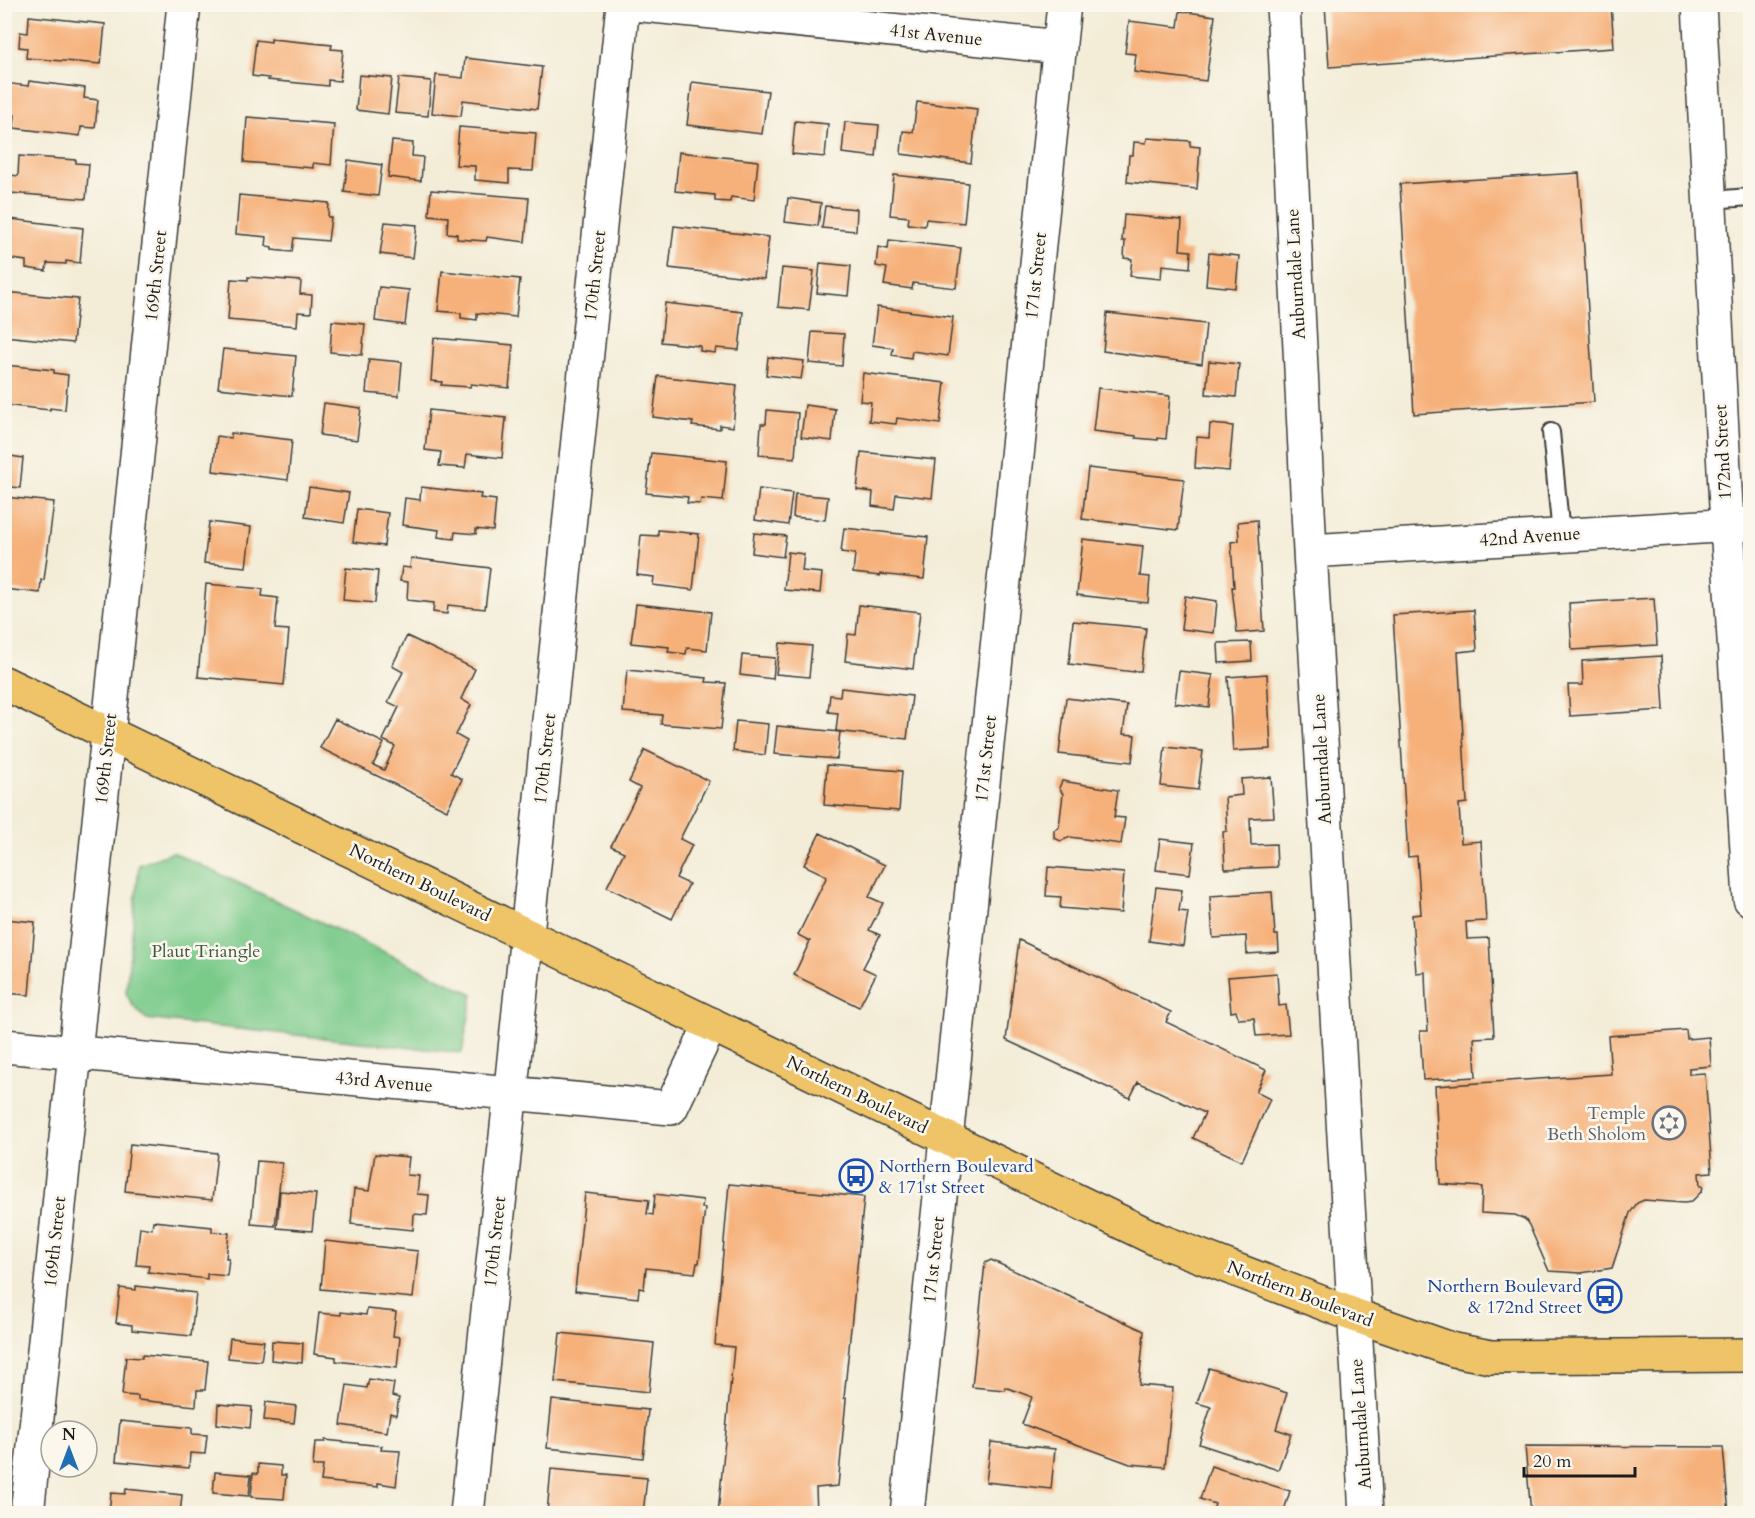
<svg xmlns="http://www.w3.org/2000/svg" width="1755" height="1518" viewBox="0 0 1755 1518" font-family="Cardo,serif">
<style>
.green{fill:#7aca8a;stroke:#4b7353;stroke-width:1.5}
.building{fill:#f6b17a}
.lines{fill:none;stroke-linecap:round;stroke-linejoin:round}
.lane-casing{stroke:#3c3b38;stroke-width:20}
.street-casing{stroke:#3c3b38;stroke-width:36}
.primary-casing{stroke:#3c3b38;stroke-width:36}
.lane{stroke:#fff;stroke-width:16}
.street{stroke:#fff;stroke-width:33}
.primary{stroke:#efc469;stroke-width:33}
.labels{text-anchor:middle;dominant-baseline:central;stroke-width:5;stroke-linejoin:round;paint-order:stroke}
.street-label{font-size:18px;fill:#1c1c1c;stroke:#fbf7ec}
.park-label{font-size:18px;fill:#3d5942;stroke:#fbf7ec}
.worship-label{font-size:18px;fill:#5b616d;stroke:#fbf7ec;text-anchor:end}
.transit-label{font-size:18px;fill:#164399;stroke:#fbf7ec;text-anchor:start}
</style>
<rect width="100%" height="100%" fill="#fbf7ec"/>
<filter id="ink" filterUnits="userSpaceOnUse"><feTurbulence type="fractalNoise" baseFrequency=".0167" numOctaves="2"/><feDisplacementMap in="SourceGraphic" scale="12" xChannelSelector="R" yChannelSelector="G"/><feConvolveMatrix kernelMatrix="1 2 1 2 8 2 1 2 1" color-interpolation-filters="sRGB"/></filter>
<filter id="wash" filterUnits="userSpaceOnUse"><feTurbulence type="fractalNoise" baseFrequency=".008" numOctaves="4" result="noise"/><feDisplacementMap in="SourceGraphic" scale="24" xChannelSelector="R" yChannelSelector="G"/><feGaussianBlur stdDeviation="1.35" result="paint"/><feColorMatrix in="noise" values="0 0 0 0 0 0 0 0 0 0 0 0 0 0 0 0 0 1.4 0 .05"/><feComposite in="paint" operator="in"/></filter>
<g filter="url(#wash)">
<rect width="100%" height="100%" fill="#f3edd8"/>
<path class="green" d="M173 852 473 994 462 1053 146 1019 133 1006 126 993 139 865Z"/>
<g id="blocks">
<path class="building" d="M1325 4H1611L1614 48 1329 67Z
M1180 11 1215 16 1206 81 1134 72 1136 54 1125 53 1129 21 1178 27Z
M29 16 105 24 101 64 26 58 27 48 19 47 20 32 28 33Z
M271 39 332 45 331 49 343 50 340 81 328 80V86L268 80 269 78 252 76 256 40 271 42Z
M465 58 542 67 537 109 463 100 461 116 432 113 436 75 463 78Z
M359 75 392 78 388 114 356 110Z
M399 78 431 81 428 116 395 113Z
M29 81 85 88 84 98 98 100 95 128 81 127 80 136 14 128 15 115 4 114V83L28 86Z
M692 82 768 91 762 134 687 125Z
M917 102 977 109 971 163 901 154 903 131 913 132Z
M247 117 334 124 331 165 313 163V168L244 162Z
M795 121 828 124 825 157 792 154Z
M845 122 879 125 876 157 842 153Z
M459 127 536 133 533 171 509 170V183L475 180V166L456 165Z
M1147 138 1190 141V146L1200 147 1197 189 1127 182 1129 155H1133L1134 142 1146 143Z
M392 141 413 143 412 156 423 157 421 181 388 177Z
M679 152 758 161 754 200 731 197 730 202 715 201V195L675 191Z
M19 156 76 160V163L89 164 86 199 10 193 11 175 18 176Z
M348 160 382 165 378 196 344 192Z
M1579 173 1594 402 1414 414 1400 184Z
M894 175 968 183 964 223 926 219 925 226 908 224 909 217 890 215Z
M431 190 529 198 525 242 487 237 486 241 457 239V234L447 233 448 217 429 215Z
M239 195 329 203 328 217H331L328 241 294 238 292 252 272 250V247L266 246 267 237 236 234Z
M788 198 821 203 818 226 785 222Z
M825 206 857 209 856 231 822 228Z
M1124 215 1182 220 1180 250 1191 251 1190 268 1162 265 1161 279 1130 276 1132 259 1124 258 1125 241H1122Z
M10 219 83 228 80 263 66 261V264L47 263 46 271 26 268V261L6 258 4 220H10Z
M385 222 417 225 413 258 380 254Z
M674 226 769 237 764 279 669 268Z
M889 240 961 248 956 288 913 283 912 289 884 285 887 268 876 266 878 247 888 249Z
M1209 253 1239 256 1236 288 1206 285Z
M820 263 851 266 848 296 817 293Z
M782 268 814 271 809 310 778 307Z
M442 271 520 279 516 317 477 313V320L461 318V313L438 311Z
M248 277 301 281 300 294 312 295 311 313 298 312 297 326 228 320 231 279 248 280Z
M379 287 409 290 405 325 375 321Z
M4 292 78 299 73 343 4 336Z
M665 303 743 312 739 350 716 348 715 353 700 351V346L661 342Z
M877 307 953 317 948 356 912 351 911 358 892 355 893 348 872 345Z
M1107 313 1206 324 1202 364 1103 351Z
M332 321 365 324 362 355 330 352Z
M812 332 844 334 842 366 809 363Z
M434 338 513 345 509 388 471 384 470 387 441 385 442 382 431 381Z
M223 349 296 356 292 396 218 388Z
M768 357 804 361 801 379 766 375Z
M369 359 402 362 399 396 366 393Z
M1209 361 1239 364 1236 397 1206 394Z
M4 365 54 370V373L68 375 65 410 50 408V410L4 405Z
M863 373 945 383 940 424 897 418 896 424 869 421 871 402 860 401Z
M658 376 737 385 733 427 720 425V429L692 426 693 422 653 417Z
M1098 388 1170 396 1166 439 1158 438V440L1136 438V436L1093 431Z
M324 403 361 408 357 440 320 435Z
M805 405 835 409 832 441 801 437Z
M429 410 506 418 502 458 467 454 465 468 439 466 441 452 425 450Z
M767 410 798 413 795 458 759 455 761 424H766Z
M1210 424 1233 426 1229 471 1195 468 1197 437 1209 438Z
M231 433 292 440 288 480 213 471 217 436 231 438Z
M861 452 936 460 932 498 896 494 894 509 872 506 873 492 857 490Z
M651 453 727 461 723 501 701 499 700 504 687 503 688 497 646 493Z
M4 455 23 458 20 488 4 486Z
M1088 468 1184 479 1178 530 1082 519Z
M309 487 349 493 344 523 305 517Z
M421 487 481 494 480 498 496 500 493 531 476 529V534L455 532 454 539 438 537 439 530 402 525 405 498 420 500Z
M759 489 792 493 788 525 755 520Z
M795 494 828 497 825 520 793 517Z
M4 497 54 502 44 580H41L40 593 4 589Z
M357 509 388 513 384 546 353 542Z
M1257 520 1264 631 1237 633 1232 587H1234L1231 542 1239 541 1238 522Z
M209 522 251 527 246 567 204 563Z
M844 528 928 537 924 579 880 574V576L853 573 855 554 841 552Z
M658 530 699 534 693 590 653 585 654 577 637 575 641 535 658 536Z
M754 533 786 536 783 557 752 553Z
M1083 539 1143 546 1140 576 1150 577 1148 603 1077 595Z
M788 552 804 554 802 571 822 573 820 593 784 590Z
M411 558 490 568 485 609 448 605 447 614 433 612 434 603 407 600 408 582 400 581 402 567 410 568Z
M346 568 378 571 375 603 343 600Z
M206 584 263 589 262 596 278 598 275 629 289 630 284 685 198 677Z
M1185 596 1217 601 1214 633 1181 629Z
M1654 598 1657 645 1572 650 1569 603Z
M636 604 711 612 707 650 687 648 686 654 668 652 669 647 631 643Z
M859 605 920 612 913 669 845 661 848 634 856 635Z
M1474 610 1477 650 1458 652 1467 803 1459 804 1461 843 1481 841 1486 921 1466 922 1467 939 1489 938 1494 1037 1474 1038 1476 1077 1423 1080 1420 1031H1428L1426 1000 1425 972 1416 973 1412 915 1421 914 1419 883 1417 856 1408 857 1393 615Z
M1073 621 1146 628 1141 671H1134V672L1069 664Z
M407 636 475 669 461 699 471 705 456 735 467 741 451 773 462 779 447 810 320 748 335 719 384 743 373 765 384 770 395 746 383 740 399 707 388 702 403 672 392 666Z
M1251 642 1252 661 1219 663 1218 643Z
M780 643 812 646 809 677 776 674Z
M742 655 775 658 773 679 740 675Z
M1661 656 1664 710 1570 716 1568 685H1583L1582 661Z
M627 670 707 678 706 682 726 683 721 729 661 724 662 715 623 712Z
M1179 671 1213 675 1209 707 1175 703Z
M1267 674 1271 749 1233 751 1228 677Z
M841 688 912 696 907 739 836 731 838 713 828 712 830 695 840 696Z
M1066 698 1127 705 1123 734 1135 735 1132 762 1059 754Z
M736 721 768 724 765 755 733 751Z
M777 726 840 732 837 759 774 754Z
M1165 747 1203 751 1198 790 1161 786Z
M645 750 709 781 680 839 692 845 676 878 689 884 672 919 607 887 624 852 611 846 640 788 629 782Z
M827 765 902 771 899 811 824 805Z
M1271 777 1274 817 1250 818 1251 845 1276 844 1277 867 1225 869 1223 832 1227 831 1225 797 1242 795 1241 779Z
M1062 781 1118 790 1114 817 1125 818 1121 844 1070 837 1061 841 1054 838V830L1059 827 1063 794 1059 788Z
M820 833 885 865 869 897 883 903 869 930 880 935 863 968 876 974 859 1007 794 975 810 941 798 935 827 876 804 865Z
M1160 839 1194 843 1190 874 1156 870Z
M1048 867 1124 873 1121 913 1060 908 1061 897 1046 896Z
M1156 887 1182 890 1179 911 1188 912 1183 946 1149 941Z
M1272 892 1275 935H1278L1279 952 1247 954 1246 936 1213 938 1210 896Z
M4 919 35 922 29 995 4 993Z
M1019 940 1171 1012 1166 1022 1266 1070 1256 1092 1270 1099 1242 1161 1193 1138 1205 1113 1138 1082 1130 1098 1006 1040Z
M1277 973 1279 1006 1286 1005 1289 1034 1256 1036 1254 1018 1239 1019 1236 1011 1231 1012 1228 977Z
M1686 1030 1687 1039 1709 1037 1711 1066 1689 1068V1074L1705 1073 1712 1172 1699 1173 1700 1186H1703L1702 1191 1691 1202 1684 1203 1644 1200 1637 1203 1630 1213 1612 1268 1581 1273 1549 1271 1529 1225 1525 1219 1515 1215 1481 1213 1482 1187 1440 1184 1435 1086 1611 1074 1608 1036Z
M130 1144 217 1153 212 1200 125 1191Z
M375 1154 409 1157 407 1175 419 1176 417 1194 429 1195 427 1215 414 1214 413 1230 351 1224 354 1189 369 1191Z
M257 1161 282 1163 275 1226 251 1224Z
M729 1184 864 1197 844 1398H846V1400L838 1486 816 1488 817 1514H718L734 1347 715 1345Z
M280 1191 316 1194 312 1231 277 1228Z
M585 1193 649 1200 647 1214 653 1215 655 1194 703 1200 702 1208H705L699 1263H697L695 1273 646 1268 644 1289 639 1288 638 1298 575 1291Z
M153 1221 212 1227V1232L229 1233 226 1258H229L227 1276 207 1274V1279L148 1272 149 1266 136 1265 140 1227 152 1229Z
M325 1241 418 1251 413 1298 321 1289Z
M991 1260 1144 1331 1139 1385 1173 1388 1165 1467 1130 1464 1022 1424 1032 1397 1005 1387V1390L972 1387 985 1263Z
M136 1286 196 1293 191 1336 132 1330V1325L116 1323 120 1288 136 1290Z
M367 1309 396 1312 393 1336 400 1337 397 1368 336 1361V1357L314 1354 319 1313 341 1315V1312L366 1315Z
M560 1333 654 1343 649 1392 555 1382Z
M230 1338 264 1341 261 1361 228 1358Z
M272 1341 303 1343 302 1363 271 1360Z
M142 1355 208 1361 205 1390H197L196 1406 138 1400V1396L122 1395 126 1357 142 1358Z
M1209 1368 1287 1393 1276 1429 1291 1434 1278 1470 1199 1444 1211 1407 1197 1403Z
M369 1379 394 1383 392 1396 399 1398 396 1415 390 1413 387 1432 341 1425 347 1385 367 1388Z
M552 1400 648 1410 643 1458 547 1448Z
M266 1402 296 1406 294 1423 264 1420Z
M218 1404 252 1407 250 1428 217 1424Z
M120 1421 192 1428V1434L207 1435 205 1454 190 1453 189 1468 116 1461Z
M325 1440 382 1446 381 1450 400 1451 396 1486 378 1483V1487L321 1481 323 1466H313L315 1442H325Z
M991 1442 1055 1449 1051 1489 986 1482Z
M1525 1446 1723 1447 1729 1514H1531Z
M258 1464 281 1466V1475H286L284 1499 251 1497 253 1473 258 1474Z
M1211 1466 1290 1491 1283 1514H1212L1215 1504 1200 1499Z
M551 1469 647 1478 643 1514 547 1513Z
M215 1472 251 1475 249 1496 213 1493Z
M126 1489 182 1495 180 1514H109L111 1493 125 1494Z"/>
</g>
</g>
<g filter="url(#ink)">
<use href="#blocks" fill-opacity="0" stroke="#3c3b38" stroke-width="1.5"/>
<g class="lines">
<g class="lane-casing">
<path id="lane" d="M1710 200 1750 197
M1551 432 1561 535"/>
</g>
<g class="street-casing">
<path id="street" d="M633 4 1060 47
M1283 4 1310 551 1366 1514
M1699 4 1727 525 1750 899
M1310 551 1750 524
M4 1046 671 1108 711 1024
M27 1514 184 4
M467 1514 623 4
M907 1514 1064 4"/>
</g>
<g class="primary-casing">
<path id="primary" d="M4 683 1158 1240 1354 1315 1454 1350 1491 1357 1750 1355"/>
</g>
<use href="#lane" class="lane"/>
<use href="#street" class="street"/>
<use href="#primary" class="primary"/>
</g>
</g>
<defs>
<g id="synagogue-ring" transform="scale(1.725)"><circle r="9.5" fill="#fbf7ec" stroke="#6b7280" stroke-width="1.5"/><path d="M0-6.5L5.6 3.2H-5.6ZM0 6.5L5.6-3.2H-5.6Z" fill="#6b7280"/></g>
<g id="bus-ring" transform="scale(1.725)"><circle r="9.5" fill="#fbf7ec" stroke="#1a4fb4" stroke-width="1.5"/><path d="M-5-6H5V4H4V6H2V4H-2V6H-4V4H-5ZM-3.5-4V0h7V-4ZM-3.5 1.2v1.5H-2V1.2ZM2 1.2v1.5H3.5V1.2Z" fill="#1a4fb4"/></g>
</defs>
<g fill-rule="evenodd">
<use href="#synagogue-ring" x="1669" y="1123"/>
<use href="#bus-ring" x="856" y="1176"/>
<use href="#bus-ring" x="1605" y="1296"/>
</g>
<g class="labels">
<g class="street-label">
<text transform="translate(936 35) rotate(6)">41st Avenue</text>
<text transform="translate(1296 274) rotate(-93)">Auburndale Lane</text>
<text transform="translate(156 276) rotate(-84)">169th Street</text>
<text transform="translate(595 276) rotate(-84)">170th Street</text>
<text transform="translate(1036 276) rotate(-84)">171st Street</text>
<text transform="translate(1723 452) rotate(-93)">172nd Street</text>
<text transform="translate(1530 537) rotate(-4)">42nd Avenue</text>
<text transform="translate(106 759) rotate(-84)">169th Street</text>
<text transform="translate(545 759) rotate(-84)">170th Street</text>
<text transform="translate(986 759) rotate(-84)">171st Street</text>
<text transform="translate(1322 759) rotate(-93)">Auburndale Lane</text>
<text transform="translate(420 883) rotate(26)">Northern Boulevard</text>
<text transform="translate(384 1082) rotate(5)">43rd Avenue</text>
<text transform="translate(857 1095) rotate(26)">Northern Boulevard</text>
<text transform="translate(55 1242) rotate(-84)">169th Street</text>
<text transform="translate(495 1242) rotate(-84)">170th Street</text>
<text transform="translate(934 1260) rotate(-84)">171st Street</text>
<text transform="translate(1300 1294) rotate(21)">Northern Boulevard</text>
<text transform="translate(1361 1424) rotate(-94)">Auburndale Lane</text>
</g>
<g class="park-label">
<text x="206" y="951">Plaut Triangle</text>
</g>
<g class="worship-label">
<text x="1646" y="1113">Temple<tspan x="1646" dy="21">Beth Sholom</tspan></text>
</g>
<g class="transit-label">
<text x="879" y="1166">Northern Boulevard<tspan x="879" dy="21">&amp; 171st Street</tspan></text>
<text x="1582" y="1286" text-anchor="end">Northern Boulevard<tspan x="1582" dy="21">&amp; 172nd Street</tspan></text>
</g>
</g>
<rect width="1755" height="1518" fill="none" stroke="#fbf7ec" stroke-width="24"/>
<g transform="translate(69 1449)"><circle r="28" fill="#fbf7ec" stroke="#a29f99" stroke-width="1.5"/>
<path d="M0-4.5L10 22L0 15L-10 22Z" fill="#1f6fb2"/>
<text y="-9" font-size="16" font-weight="bold" text-anchor="middle" fill="#1c1c1c">N</text>
</g>
<path d="M1524 1467v9h111v-9" fill="none" stroke="#1c1c1c" stroke-width="3"/>
<text x="1533" y="1467" font-size="18" fill="#1c1c1c" stroke="#fbf7ec" stroke-width="4.5" paint-order="stroke">20 m</text>
</svg>
